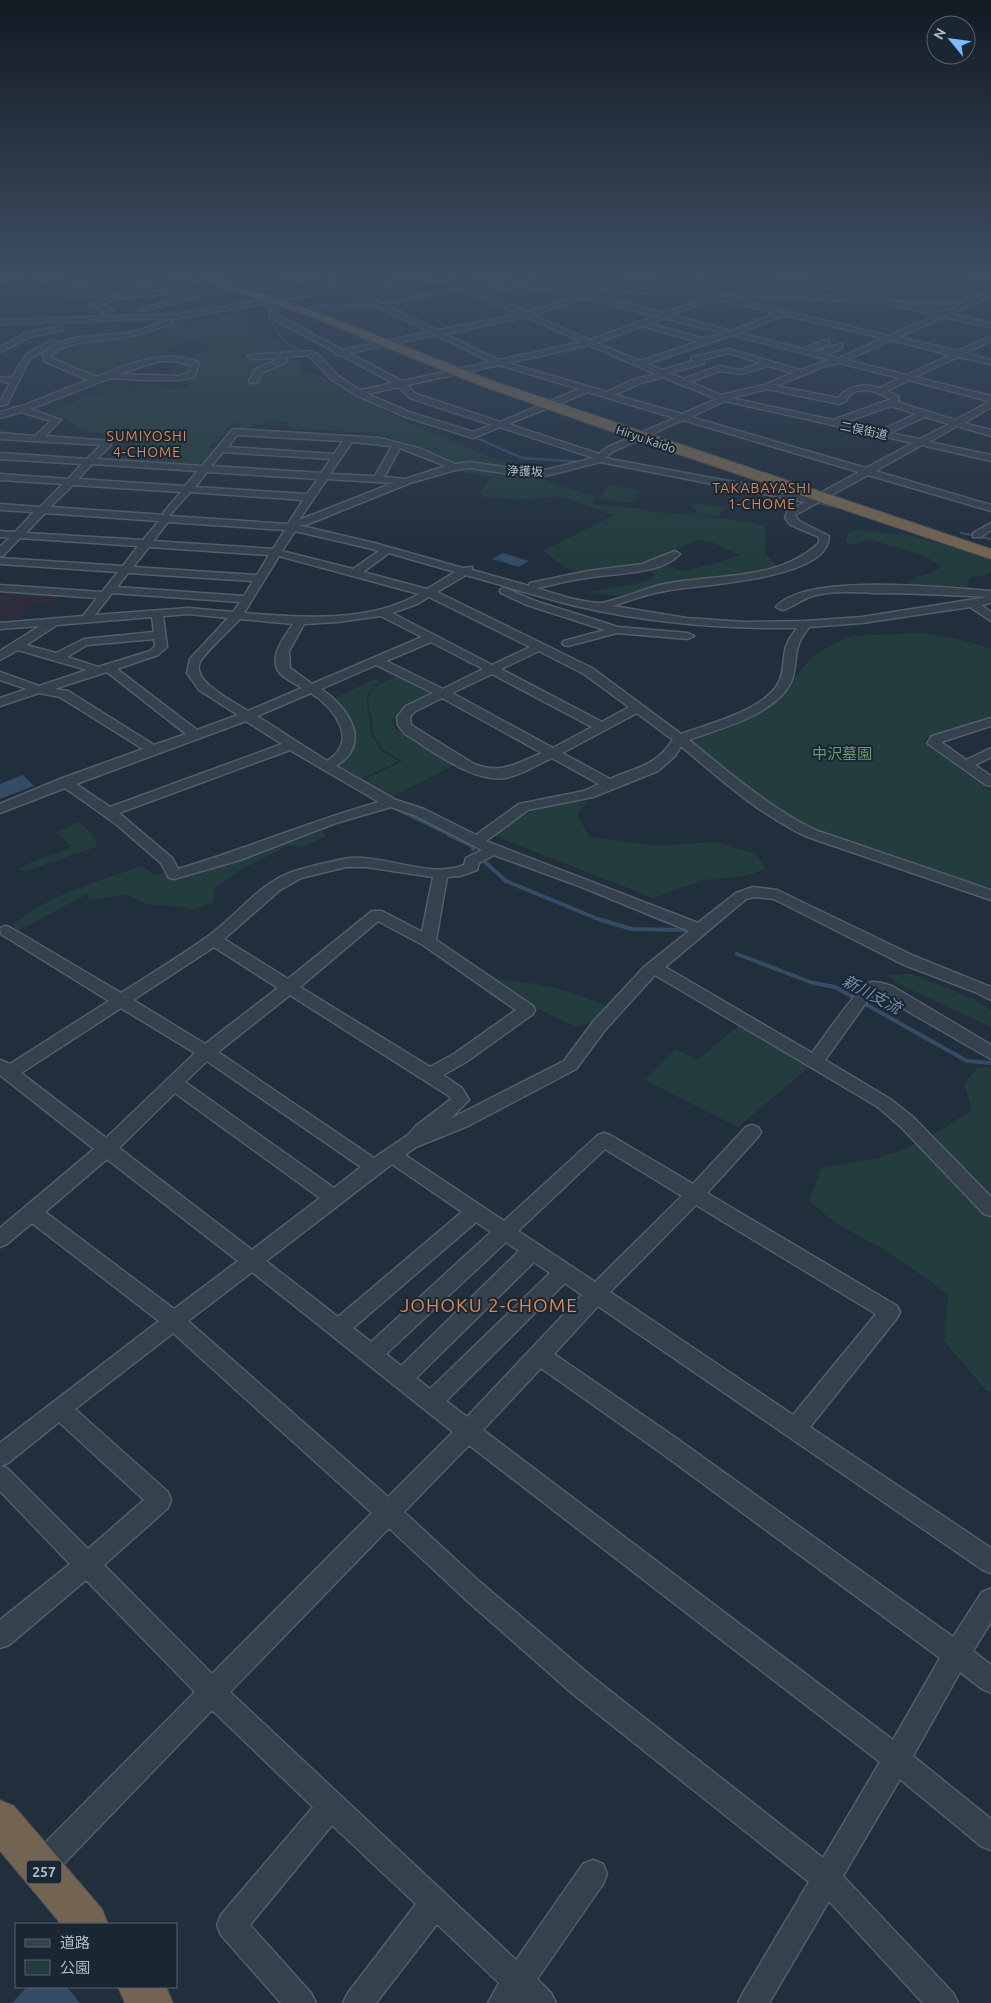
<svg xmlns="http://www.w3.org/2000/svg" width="991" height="2003" viewBox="0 0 991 2003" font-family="Ubuntu,'Noto Sans JP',sans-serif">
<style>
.medical{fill:#2e2d3d}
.green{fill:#233d3e}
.water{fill:#344c65}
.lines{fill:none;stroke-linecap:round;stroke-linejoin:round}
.stream-far3{stroke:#344c65;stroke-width:2}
.stream-far2{stroke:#344c65;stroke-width:2.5}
.stream-far1{stroke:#344c65;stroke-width:3}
.stream{stroke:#344c65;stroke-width:4}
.river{fill:#344c65;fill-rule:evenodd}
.minor-casing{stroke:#535e6b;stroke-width:3}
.highway-casing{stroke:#404b57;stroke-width:2}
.minor{fill:#35414d;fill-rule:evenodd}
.highway{fill:#736351;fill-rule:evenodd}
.rail{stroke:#566574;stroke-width:2;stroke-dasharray:2.5 2.5;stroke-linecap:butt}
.labels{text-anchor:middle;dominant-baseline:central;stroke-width:4;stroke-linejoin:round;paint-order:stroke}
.far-street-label{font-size:12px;fill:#b0bbc8;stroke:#1a2631}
.far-neighbourhood-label{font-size:14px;letter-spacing:1px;fill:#db8758;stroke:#1a2631}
.shield{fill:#1a2631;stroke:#838e9b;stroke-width:1}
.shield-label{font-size:14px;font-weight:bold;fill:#b0bbc8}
.park-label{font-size:15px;fill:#659b6d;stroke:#1a2631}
.water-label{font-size:16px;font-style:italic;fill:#6f8fae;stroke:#1a2631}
.near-neighbourhood-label{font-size:19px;letter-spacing:1px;fill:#db8758;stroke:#1a2631}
</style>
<rect width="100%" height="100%" fill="#212f3d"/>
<path class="medical" d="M0 589 62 593 51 604 32 603 19 619 0 621Z"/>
<path class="green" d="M129 287 203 288 104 296 83 302 66 299 53 293 79 295Z
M247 312 245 320 249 328 258 330 259 334 256 337 275 338 285 347 282 355 298 361 301 365 300 370C309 376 324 373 330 383L341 387 398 418 511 466 522 477 545 480 595 497 592 504 634 508 655 512 694 515 697 510 693 508 696 503 726 507 719 516 695 515C707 517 759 522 765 527 768 545 758 552 778 566L746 574 667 583 619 596 586 592 639 583 654 577 649 570V568L664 565 683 571 714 564 740 555 711 542 700 539 652 560 579 572 565 567 543 551 614 515 558 496 524 500 489 498 479 494 492 477 451 471 453 464 443 458 377 433 291 429 287 423 276 421 263 423 251 426 246 431 238 429 243 424 236 423 225 427 229 432 217 437 209 447 214 449 203 468 113 462 116 459 141 453 134 447 133 440 124 434 85 432 59 415 47 412 66 407 84 396 103 395 112 391 134 392 185 389 189 387V380L168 376 174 368 185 363 181 361 192 359 210 343 189 342 169 349 152 358 127 364 97 376 58 362 51 358V355L40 354 39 351C76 336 116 336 155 336L166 333 162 326 178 320 188 324Z
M608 485 637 489 636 491H639L633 503 599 499Z
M857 530 909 535 973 553 991 560V572L986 575 970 577 967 583 971 591 904 588C909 583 914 578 920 576 929 573 936 573 941 565L923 556 870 539 853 545 846 542 848 533Z
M922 633 966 641 991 649V717L925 739 924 743 991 791V887L933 871 807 826 744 786 700 749 693 740 749 719 779 701 803 667 816 654 841 640 854 636Z
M398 675 428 689V696L403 708 392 719 395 728 456 764 389 798 362 781 403 761 384 750 374 735 368 698 374 687Z
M375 679 381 682 373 686 366 697 371 734 381 751 398 761 357 781 334 767C362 749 354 720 333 699Z
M570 802H588L577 814 589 837 656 846 714 842 757 854 765 869 746 876 703 880 653 898 493 835C522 815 535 808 570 802Z
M78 822C86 829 98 835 96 847L26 871 19 870C35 858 55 856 72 846L56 832Z
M312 822 326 836 303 847 289 845 240 870 215 888 212 903 194 910 180 907 145 904 127 894 90 900 87 894 16 932 13 925C48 894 99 882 142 866L155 875 226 856Z
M912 974 973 999 991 1010V1027L897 983 887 975Z
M490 978C531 982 568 988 605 1006L598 1020 576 1027 518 999 494 998 480 987Z
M740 1024 809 1067 738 1127 645 1080 676 1049 698 1060Z
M991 1067V1391H987L944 1341 948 1294 890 1253 836 1223 809 1201 822 1167C837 1165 853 1163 868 1160 905 1153 941 1131 972 1110L964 1084 977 1068Z"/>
<path class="water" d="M503 553 529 561 519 567 492 559Z
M23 775 34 786 0 799V784Z
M27 1987H67L80 2003H12Z"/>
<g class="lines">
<path class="stream-far3" d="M278 310 273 324C280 339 290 346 305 353
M363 398 389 410"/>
<path class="stream-far2" d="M472 436 522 458 582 462
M813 502 841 508
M961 533 991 539"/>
<path class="stream-far1" d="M394 808 452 836"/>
<path class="stream" d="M449 835 472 846 473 849
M485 862 506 881 598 919 632 929 684 930
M737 954 813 983 835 987 967 1061 991 1063"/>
<path class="river" d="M479 282 939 301 959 299 991 286V293L965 304 939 307 479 288 370 309 341 311 314 310 309 307 314 304 370 303Z"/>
<g class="minor-casing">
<path id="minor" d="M13 274C26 274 38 278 51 280 96 285 159 284 204 276L207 278 183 284 112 286 52 284 15 278 0 282V278Z
M313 274H328L327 277 345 286 435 277 431 274H441L461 283 502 277 497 274H514L663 313 709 297 610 274H625L688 288 695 285 699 278 698 274H705L706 278 700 287 695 289 889 336 936 315 764 274H778L943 312 991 291V296L951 314 991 323V327L944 317 898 337 957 351 991 336V341L965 353 991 360V364L958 357 915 377 991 396V407L964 423 991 430V436L957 426 929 442 991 455V461L922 445 875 471 991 505V511L868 475 795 515 799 521 829 536C829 581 697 584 665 591 647 594 630 600 613 606L686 618 744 622 805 621 862 617 988 597C950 595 912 593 874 593 855 592 835 591 816 595 802 598 793 608 782 610L776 607C805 572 946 588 991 591V603L981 605 991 612V621L970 607 862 623 809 627C805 632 801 638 799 644 794 654 797 670 791 682 775 715 721 728 689 740 730 773 768 807 815 830L991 890V900L805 836C758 813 721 780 681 746L675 756 658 771 593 797 528 810 486 841 698 923 736 893 753 887 777 890 914 956 991 987V1000L975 992 902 964 774 899 754 897 746 899 665 967 812 1053C822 1040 858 987 869 983 875 980 885 984 892 986L991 1045V1059L876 993 868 1000 825 1060 890 1099 913 1117 991 1197V1216L984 1214 901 1127 878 1107 655 975 605 1030 576 1069 468 1126 416 1147 405 1155 504 1221 598 1135 604 1133 610 1135 693 1184 746 1127 752 1125 758 1127 761 1132 758 1137 707 1193 897 1306 900 1312 897 1318 810 1427 991 1548V1573L983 1570 598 1306 554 1354 676 1438 953 1637 982 1592 991 1588V1622L973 1651 991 1665V1693L982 1689 960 1672 913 1756 991 1819V1850L981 1846 900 1779 843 1876 953 1993 958 2003H923L829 1901 769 2003H738L743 1993 809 1882 573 1694 464 1598 389 1528 230 1692 516 1960 583 1864 593 1860 603 1864 607 1874 603 1884 537 1979 551 1993 556 2003H488L499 1983 437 1924 376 2003H343L348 1993 416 1904 332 1825 250 1925 311 1993 316 2003H281L221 1935 217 1925 221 1915 313 1807 212 1710 50 1878 40 1882 30 1878 26 1868 30 1858 195 1692 86 1580 9 1645 0 1648V1620L70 1564 0 1491V1443L159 1321 32 1223 7 1244 0 1247V1228L94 1149 0 1075V1060L10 1064 109 1001 1 934 0 928 6 926 11 928 121 993C149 975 179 957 207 937 236 917 258 884 292 872 308 866 327 863 344 859 380 852 429 880 464 865L466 858 482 850 414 815 391 807 336 823 240 860 174 879 169 878 161 863 116 824 65 788 0 813V804L60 779 143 749 60 697 39 693 0 706V698L27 689 0 680V672L39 686 87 670 18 650 0 660V651L40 626 0 629V623L83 616 97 598 0 591V585L102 592 118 572 0 564V558L123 566 138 546 20 538 4 555 0 556V547L9 538 0 537V531L15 532 34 512 0 510V504L40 507 63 484 0 480V474L68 479 82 464 0 459V453L87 459 101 445 0 439V433L35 436 51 421 21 412 0 418V412L25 405 88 380 44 361 43 354C66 331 103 338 132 332 145 329 157 323 169 320L173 322 172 324 132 336 78 343 59 349 51 355V358L96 377C128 365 163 348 198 362L199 364 194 377 180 380H142L110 378 30 409 61 420 45 436 111 441V445L97 459 202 466 232 430 235 429 380 438 421 449 455 464 470 462 529 471 549 469 594 458 500 427 473 438 403 416 356 395 332 380 308 355 285 357 287 360 286 362 262 373 256 383H250L249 381 256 369 278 359 277 358 252 359 248 357 249 355 310 351 319 355 338 376 360 390 393 383 341 355H335V352L269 317 272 305 280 301 179 318 0 324V320L179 314 337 287 319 278 246 291 243 289ZM510 279 577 296 527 312 468 287 491 284ZM442 280 519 314 438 330 353 289ZM343 290 429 332 343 350 276 314 279 306 284 303 280 301ZM585 298 656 316 590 340 533 315ZM717 299 776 313 731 331 671 315ZM784 315 883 338 839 358 826 355 842 348V344C831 344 823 354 812 351L829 344V340H823L803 349 739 333ZM526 317 582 342 499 360 444 334ZM664 318 724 333 706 339 649 324ZM642 326 698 342 640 361 596 343ZM436 335 491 362 402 381 349 353ZM732 335 829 360 800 370 729 349 692 357 691 359 693 361 662 370 647 364ZM891 340 950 355 907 375 847 360ZM589 345 656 374 635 379 607 392 508 363ZM729 353 760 363 740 370 719 366 683 379 669 373 703 364 704 362 702 360ZM163 361H175L191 365 188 373 180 376 120 374 143 366ZM839 363 900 378 880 388 866 385 854 387 845 391 838 398 776 386 825 366ZM499 365 579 389 500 422 416 394 407 385ZM768 366 793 373 764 385 721 395 690 382 720 371 740 374ZM663 377 717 399 682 414 615 395 641 383ZM909 380 988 401H991L955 420 897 402 899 400 898 396 887 391ZM399 387 410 398 492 425 473 432 409 412 367 394ZM767 389 839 404C849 401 845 399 851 394 864 385 879 393 891 399L833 420 731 398ZM588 392 675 418 606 448 599 454 508 424ZM725 401 913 443 866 468 691 417ZM891 406 916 414 879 431 843 423ZM925 417 949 424 920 439 889 433ZM683 420 859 472 813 497 605 458 612 452ZM237 435 343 441 334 454 228 447ZM352 442 392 446 375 476 330 474ZM400 448 446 466 405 479 384 477ZM223 452 331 459 321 473 211 466ZM600 462 805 502 787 512 785 518 791 525 819 537V543C775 583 714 573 660 585 648 588 606 604 599 603 578 602 556 594 536 588 553 585 569 580 586 578 613 573 661 575 680 554L675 551 642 564 588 571 530 583 529 586 472 570V567L463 568 374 543 298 525H306L410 483 455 470 470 468 529 477 549 475ZM92 464 198 471 185 486 78 479ZM207 472 318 479 307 494 195 487ZM327 479 393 483 299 520ZM73 485 181 492 163 513 165 515 50 507ZM190 492 303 500 288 524 169 516ZM45 513 159 521 143 540 26 533ZM168 522 285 530 273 549 153 541ZM295 531 368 548 379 551 353 569 282 551ZM149 547 269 555 257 575 133 567ZM389 553 455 572 427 589 363 572ZM279 556 419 594C369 623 300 618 244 613ZM128 573 253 581 244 596 117 587ZM466 575C502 585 539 597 576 606 649 623 723 629 797 628 794 633 789 638 787 644 782 655 785 670 779 682 765 710 709 724 681 734L592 668 437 592ZM112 593 240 602 233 612 188 608 95 615ZM429 597 530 647 492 665 392 613 417 604ZM188 614 228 618 190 659 187 673 199 690 238 715 197 730 117 669 158 655 167 647 163 616ZM381 616 422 637 312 684 290 668 289 651 304 624 337 622ZM152 617 154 632 84 639 56 653 26 645 57 625ZM240 619 293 624C285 636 268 657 279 672 284 679 295 683 302 688L248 711C236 703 190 681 200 662 208 649 229 631 240 619ZM154 639 155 646 150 651 98 667 67 657 87 645ZM431 642 483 669 443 689 386 661ZM539 651 584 674 629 707 602 722 501 669ZM376 665 433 693 406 706 397 717 398 725 405 734C432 750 472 783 506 778 521 775 538 764 552 758L599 784 584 791 519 804 476 835 424 809 396 800 336 766C373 743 348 707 321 689ZM107 672 186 734 154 745 68 691 54 689ZM492 674 592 727 553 748 452 693ZM311 693C334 708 360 740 327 761L257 716ZM442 698 542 753C517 763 501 775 474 764L411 725 410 717 414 712ZM637 713 673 740C653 768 639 766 610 779L562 753ZM246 721 282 744 110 807 76 784ZM290 750 379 802C311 821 246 849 178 869L172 858 119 813ZM494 855 579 886 689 931 644 967 593 1022 564 1061 450 1119 469 1100 462 1088 443 1075 466 1062 533 1014 535 1010 533 1006 436 940 447 877 460 876 477 870 479 863ZM346 867H366L433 877 422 932 382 911H372L288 979 224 939 280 890 301 878ZM378 921 423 945 516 1010 454 1054 430 1067 300 987ZM214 947 278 988 205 1044 133 1000ZM290 995 449 1096 451 1099 416 1126 408 1135 374 1158 218 1052ZM121 1008 195 1053 106 1138 21 1073ZM207 1061 361 1167 334 1188 185 1082ZM175 1093 320 1198 252 1250 119 1148ZM605 1149 682 1196 595 1282 518 1231ZM107 1159 238 1261 174 1309 45 1212ZM392 1164 462 1212 338 1317 266 1261ZM696 1205 876 1314 793 1415 610 1292ZM476 1222 491 1232 371 1342 353 1328ZM506 1242 519 1251 401 1366 386 1354ZM534 1262 550 1273 430 1389 416 1378ZM252 1272 453 1432 388 1497 188 1321ZM565 1283 582 1295 467 1417 446 1401ZM173 1333 372 1513 212 1674 104 1565 168 1508 171 1500 168 1492 75 1409ZM541 1368 660 1452 940 1658 893 1740 483 1430ZM59 1422 144 1500 88 1549 8 1469 1 1466 8 1463ZM469 1445 880 1762 823 1858 591 1676 480 1582 404 1512Z
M963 274H975L991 279V283Z
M228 285 230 286V288L144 311 140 309Z
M580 285 658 289 661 291 658 293 578 288V286Z
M165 290 175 294 171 296 164 294 122 298 100 305 114 310 106 315 102 313 104 311 89 305 121 294Z
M736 292 839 296 843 298 839 300 734 295V293Z
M60 326H63V330L31 337 0 352V347L26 333Z
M52 340 59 342 30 358 7 404 0 406V402L10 383 0 381V377L12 378C25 353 27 352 52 340Z
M991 523V530L981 537H973V533Z
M505 588 535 601 618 627 688 633 694 636 688 639 617 633 568 646 564 645 562 643 564 641 605 630 527 605 501 593 500 591 501 589Z
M991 718V726L941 742 966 760 991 748V757L975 765 991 776V786L986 785 927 743 932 736Z"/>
</g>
<g class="highway-casing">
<path id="highway" d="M186 274H202L322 314 487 379 991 549V559L633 439 479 385 314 318Z
M0 1800 14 1806 102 1909 108 1924H61L0 1851Z
M118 1987H166L173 2003H125Z"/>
</g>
<use href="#minor" class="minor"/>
<use href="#highway" class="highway"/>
<path class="rail" d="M972 274 991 279"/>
</g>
<linearGradient id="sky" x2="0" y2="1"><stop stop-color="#121a22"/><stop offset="0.49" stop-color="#3d4d62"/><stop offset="1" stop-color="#3d4d62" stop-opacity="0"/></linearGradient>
<rect width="991" height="555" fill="url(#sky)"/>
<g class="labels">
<g class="far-street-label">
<text transform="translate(864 430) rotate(12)">二俣街道</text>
<text transform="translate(646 439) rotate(19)">Hiryu Kaido</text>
<text transform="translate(525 471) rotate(2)">浄護坂</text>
</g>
<g class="far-neighbourhood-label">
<text x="147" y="436">SUMIYOSHI<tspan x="147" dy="16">4-CHOME</tspan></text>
<text x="762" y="488">TAKABAYASHI<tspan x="762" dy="16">1-CHOME</tspan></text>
</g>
<rect class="shield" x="26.5" y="1860.5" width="35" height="23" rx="4"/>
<g class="shield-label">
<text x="44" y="1872">257</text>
</g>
<g class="park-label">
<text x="842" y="753">中沢墓園</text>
</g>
<g class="water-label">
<text transform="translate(872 994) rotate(28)">新川支流</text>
</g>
<g class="near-neighbourhood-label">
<text x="489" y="1305">JOHOKU 2-CHOME</text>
</g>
</g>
<rect x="15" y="1923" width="162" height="65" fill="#1a2631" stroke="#56626d"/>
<rect x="25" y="1939" width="25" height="8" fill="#35414d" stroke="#56626d"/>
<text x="60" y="1948" font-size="15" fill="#b0bbc8">道路</text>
<rect x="25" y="1960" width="25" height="15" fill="#233d3e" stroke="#56626d"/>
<text x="60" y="1973" font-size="15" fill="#b0bbc8">公園</text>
<g transform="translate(951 40) rotate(299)"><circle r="24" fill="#1a2631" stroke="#56626d"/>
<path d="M0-4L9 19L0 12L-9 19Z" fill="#7fbaff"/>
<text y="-8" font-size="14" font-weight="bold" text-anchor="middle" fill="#b0bbc8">N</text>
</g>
</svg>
